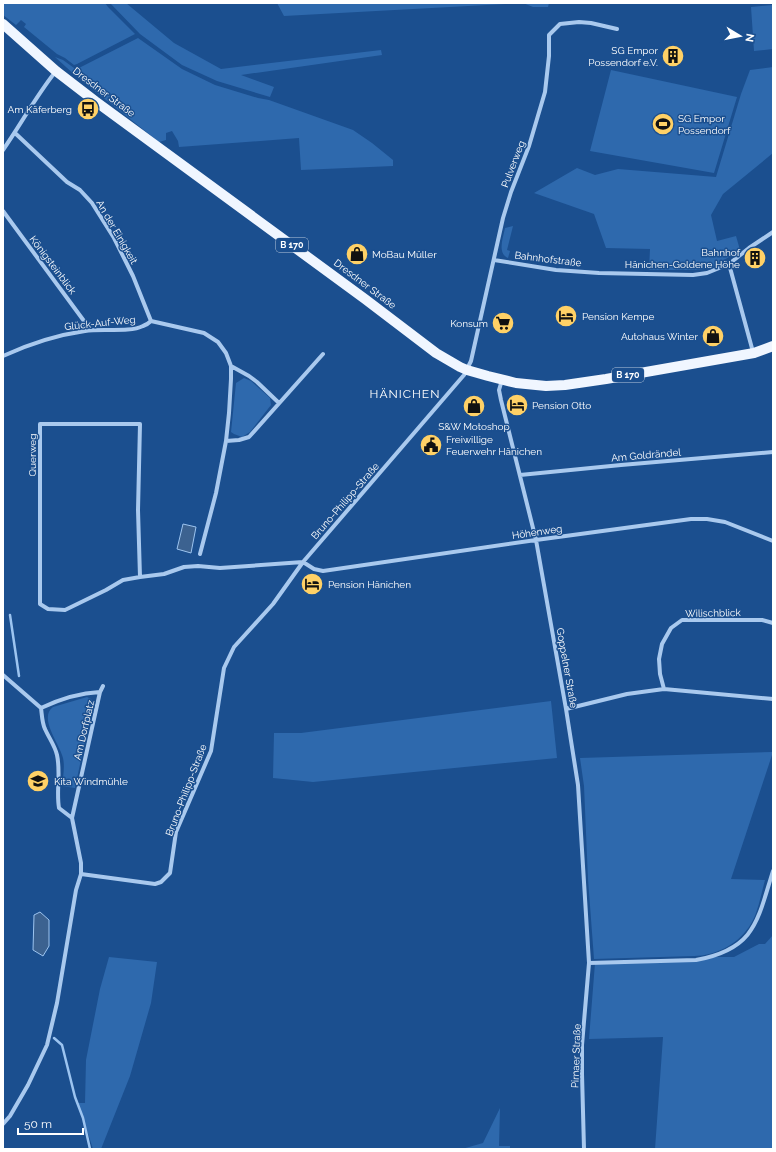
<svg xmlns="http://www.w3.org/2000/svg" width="776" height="1152" viewBox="0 0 776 1152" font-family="Raleway,sans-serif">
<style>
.green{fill:#2e69ad}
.water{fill:#3c6290;stroke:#9cc4f0}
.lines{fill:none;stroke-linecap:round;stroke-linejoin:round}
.stream{stroke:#9cc4f0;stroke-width:2.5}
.street{stroke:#a9c9ee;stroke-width:4}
.primary{stroke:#f0f6ff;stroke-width:10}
.labels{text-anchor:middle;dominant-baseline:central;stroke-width:3;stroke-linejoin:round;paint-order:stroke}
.shield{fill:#1b4f8f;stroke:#bbcadd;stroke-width:1}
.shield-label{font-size:9px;font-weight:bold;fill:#fff}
.poi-label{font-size:10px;fill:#fff;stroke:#1b4f8f;text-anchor:start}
.street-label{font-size:10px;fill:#fff;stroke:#1b4f8f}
.quarter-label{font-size:12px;letter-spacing:1px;fill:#fff;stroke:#1b4f8f}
</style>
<rect width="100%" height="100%" fill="#1b4f8f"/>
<path class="green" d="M3 3H105L108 7 135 34 77 64 74 65 65 58 57 54 24 27 26 24 21 20 16 25 3 15Z
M110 3H126L174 43 221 69 381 50 382 55 241 75 274 87 270 97 217 81 182 65 140 34Z
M277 3H549L548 7H533L523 3 284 16Z
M773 5V49L754 51 751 7Z
M138 38 182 69 215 85 258 98 269 100 353 130 372 143 393 160V166L301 170 299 138 179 147 178 141 172 131 166 133V140L159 142 77 77 55 57 63 60 74 68 77 69Z
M773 67V153L723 194 711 215 717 241 736 236 740 250 713 267 705 269 695 270H649L650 249 606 248 594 214 534 193 577 168 595 175 618 169 716 177 741 94 750 70Z
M611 70 737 97 714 173 590 151Z
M513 226 507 250 510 251 508 258C497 253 503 238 505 228Z
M244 378 251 381 270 398 271 405 250 432 242 437 234 434 231 432 236 383Z
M87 697 91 699 93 703 75 788 62 786C63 777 65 767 63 758 60 744 38 718 53 707Z
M551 701 557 758 313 782 273 778 274 733H301Z
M773 752 731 879 765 880C762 891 760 902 756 913 749 933 731 949 709 954 705 955 699 956 694 956L594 959 588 879 584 786 580 758Z
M773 935V1149H655L663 1037 589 1039 595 963 696 960 711 957H734L759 944H765Z
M109 957 157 962 151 1003 130 1076 101 1149H93L78 1103H85L86 1060 100 989Z
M500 1108 499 1146H510V1149H462L483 1143Z"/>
<path class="water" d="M183 524 196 527 191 553 177 549Z
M40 912 49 920V946L43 956 33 950 34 915Z"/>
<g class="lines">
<path class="stream" d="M10 615 19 676
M54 1038 62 1045 75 1097 83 1118 90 1149"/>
<path class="street" d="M15 133 67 182 80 190 92 203 114 238 133 276 151 321
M3 150C21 124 36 96 56 71
M3 211 84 321 87 331
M494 260 556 270 599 273 693 275 707 273 729 264 749 248 773 232
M729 264 753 352
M151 321 204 333 218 342 226 353 231 366V379L229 413 226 441
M3 356C29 344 57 335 85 331 102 328 129 333 143 326 146 325 149 323 151 321
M231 366 249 376 257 382 279 403
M502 380 499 390 501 400 536 540 566 709 578 785 589 963 582 1045V1074L584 1149
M520 475 621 465 773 452
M200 554 216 493 226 441 239 440 249 437 323 354
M140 577 138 510 140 424H40V604L48 609 65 610 106 590 123 580 140 577 164 574 184 567 198 566 220 568 303 562 314 569 323 571 536 540 691 519H707L725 522 773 541
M3 675 41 708
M664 689 660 674 659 659 662 644 671 628 682 620H762L773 623
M41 708C42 715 42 723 45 729 49 738 55 746 57 755 61 773 56 791 59 808L72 818
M41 708C60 699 79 693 100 692
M566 709 627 694 664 689 773 699
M81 874 155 884 161 882 170 873 176 832 211 751 224 668 234 647 273 604 303 562 464 375 471 361 503 218 511 192 529 146 545 92 549 56V35L560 24 579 22 591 23 617 29
M589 963 696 960C755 949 757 922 773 871
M3 1124 10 1116 28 1085 47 1045 57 1003 76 890 81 874V863L72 818 100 692 103 686"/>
<path class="primary" d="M3 24 56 71 95 101 365 299 436 353 460 367 467 370 488 376 516 383 546 386 565 385 606 379 754 353 773 346"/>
</g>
<defs>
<g id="building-disc" transform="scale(1.15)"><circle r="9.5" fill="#ffd166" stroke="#1b4f8f"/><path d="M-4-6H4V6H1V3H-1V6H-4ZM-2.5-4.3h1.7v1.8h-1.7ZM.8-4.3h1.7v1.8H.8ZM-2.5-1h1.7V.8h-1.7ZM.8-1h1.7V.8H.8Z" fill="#111"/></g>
<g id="bus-disc" transform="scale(1.15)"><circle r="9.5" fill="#ffd166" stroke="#1b4f8f"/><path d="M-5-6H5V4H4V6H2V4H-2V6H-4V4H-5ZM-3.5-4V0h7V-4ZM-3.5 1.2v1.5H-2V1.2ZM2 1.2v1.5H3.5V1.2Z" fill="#111"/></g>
<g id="stadium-disc" transform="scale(1.15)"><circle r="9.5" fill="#ffd166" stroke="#1b4f8f"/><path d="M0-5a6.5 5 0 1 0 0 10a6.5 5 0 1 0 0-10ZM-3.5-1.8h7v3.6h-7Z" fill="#111"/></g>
<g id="shop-disc" transform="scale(1.15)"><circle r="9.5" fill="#ffd166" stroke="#1b4f8f"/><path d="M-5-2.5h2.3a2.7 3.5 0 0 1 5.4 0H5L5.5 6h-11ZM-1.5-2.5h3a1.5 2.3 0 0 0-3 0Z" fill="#111"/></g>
<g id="hotel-disc" transform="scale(1.15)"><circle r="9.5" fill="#ffd166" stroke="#1b4f8f"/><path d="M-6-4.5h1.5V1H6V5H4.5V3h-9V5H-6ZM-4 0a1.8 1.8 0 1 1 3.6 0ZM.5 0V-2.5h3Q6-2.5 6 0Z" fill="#111"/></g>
<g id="supermarket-disc" transform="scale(1.15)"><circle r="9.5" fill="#ffd166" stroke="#1b4f8f"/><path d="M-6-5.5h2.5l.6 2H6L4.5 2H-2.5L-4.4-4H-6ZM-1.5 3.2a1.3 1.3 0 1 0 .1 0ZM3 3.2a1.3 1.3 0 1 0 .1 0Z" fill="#111"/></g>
<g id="civic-disc" transform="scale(1.15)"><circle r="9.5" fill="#ffd166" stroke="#1b4f8f"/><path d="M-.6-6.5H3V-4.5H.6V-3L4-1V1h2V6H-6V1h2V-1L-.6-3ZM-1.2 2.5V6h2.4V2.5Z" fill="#111"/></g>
<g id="school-disc" transform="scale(1.15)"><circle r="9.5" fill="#ffd166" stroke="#1b4f8f"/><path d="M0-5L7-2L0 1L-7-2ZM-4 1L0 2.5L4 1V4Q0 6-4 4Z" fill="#111"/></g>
</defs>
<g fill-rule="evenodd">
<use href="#building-disc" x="673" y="56"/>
<use href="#bus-disc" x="88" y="109"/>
<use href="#stadium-disc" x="663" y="124"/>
<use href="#shop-disc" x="357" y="254"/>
<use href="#building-disc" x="755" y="258"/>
<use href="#hotel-disc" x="566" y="316"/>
<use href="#supermarket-disc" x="503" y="323"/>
<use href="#shop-disc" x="713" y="336"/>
<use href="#hotel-disc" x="517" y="405"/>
<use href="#shop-disc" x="474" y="406"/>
<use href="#civic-disc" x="431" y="445"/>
<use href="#hotel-disc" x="312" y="584"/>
<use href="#school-disc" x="38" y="781"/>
</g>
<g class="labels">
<g class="shield">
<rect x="276" y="238" width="32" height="14" rx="3"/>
<rect x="612" y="368" width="32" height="14" rx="3"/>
</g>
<g class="shield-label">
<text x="292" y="245">B 170</text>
<text x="628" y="375">B 170</text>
</g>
<g class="poi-label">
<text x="658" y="50" text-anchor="end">SG Empor<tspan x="658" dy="12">Possendorf e.V.</tspan></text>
<text x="72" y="109" text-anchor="end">Am Käferberg</text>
<text x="678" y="118">SG Empor<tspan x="678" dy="12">Possendorf</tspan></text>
<text x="740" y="252" text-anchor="end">Bahnhof<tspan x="740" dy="12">Hänichen-Goldene Höhe</tspan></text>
<text x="372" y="254">MoBau Müller</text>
<text x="582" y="316">Pension Kempe</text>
<text x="488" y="323" text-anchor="end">Konsum</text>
<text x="698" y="336" text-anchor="end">Autohaus Winter</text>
<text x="532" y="405">Pension Otto</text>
<text x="474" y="426" text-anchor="middle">S&amp;W Motoshop</text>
<text x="446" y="439">Freiwillige<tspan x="446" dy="12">Feuerwehr Hänichen</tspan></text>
<text x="328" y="584">Pension Hänichen</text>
<text x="54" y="781">Kita Windmühle</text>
</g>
<g class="street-label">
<text transform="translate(104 92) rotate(37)">Dresdner Straße</text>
<text transform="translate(513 164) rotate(-69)">Pulverweg</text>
<text transform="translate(117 232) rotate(60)">An der Einigkeit</text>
<text transform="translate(548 259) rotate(7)">Bahnhofstraße</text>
<text transform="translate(53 265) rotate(53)">Königsteinblick</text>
<text transform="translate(365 284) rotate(37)">Dresdner Straße</text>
<text transform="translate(100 323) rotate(-6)">Glück-Auf-Weg</text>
<text transform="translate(32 455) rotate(-90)">Querweg</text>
<text transform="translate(646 455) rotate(-5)">Am Goldrändel</text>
<text transform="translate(345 501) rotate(-49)">Bruno-Philipp-Straße</text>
<text transform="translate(537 532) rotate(-8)">Höhenweg</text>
<text transform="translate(713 613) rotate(-1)">Wilischblick</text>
<text transform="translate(567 668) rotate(80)">Goppelner Straße</text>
<text transform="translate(84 730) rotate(-77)">Am Dorfplatz</text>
<text transform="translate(186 790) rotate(-69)">Bruno-Philipp-Straße</text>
<text transform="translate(576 1056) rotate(-88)">Pirnaer Straße</text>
</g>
<g class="quarter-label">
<text x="405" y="394">HÄNICHEN</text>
</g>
</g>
<rect width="776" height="1152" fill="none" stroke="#ffffff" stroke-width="8"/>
<g transform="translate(740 36) rotate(100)" stroke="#1b4f8f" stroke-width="3" paint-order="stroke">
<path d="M0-3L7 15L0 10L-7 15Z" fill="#ffffff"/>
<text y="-6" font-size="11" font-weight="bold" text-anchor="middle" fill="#ffffff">N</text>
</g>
<path d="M18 1128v6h65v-6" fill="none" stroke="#ffffff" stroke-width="2"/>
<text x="24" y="1128" font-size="12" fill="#ffffff" stroke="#1b4f8f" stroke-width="3" paint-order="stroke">50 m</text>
</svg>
